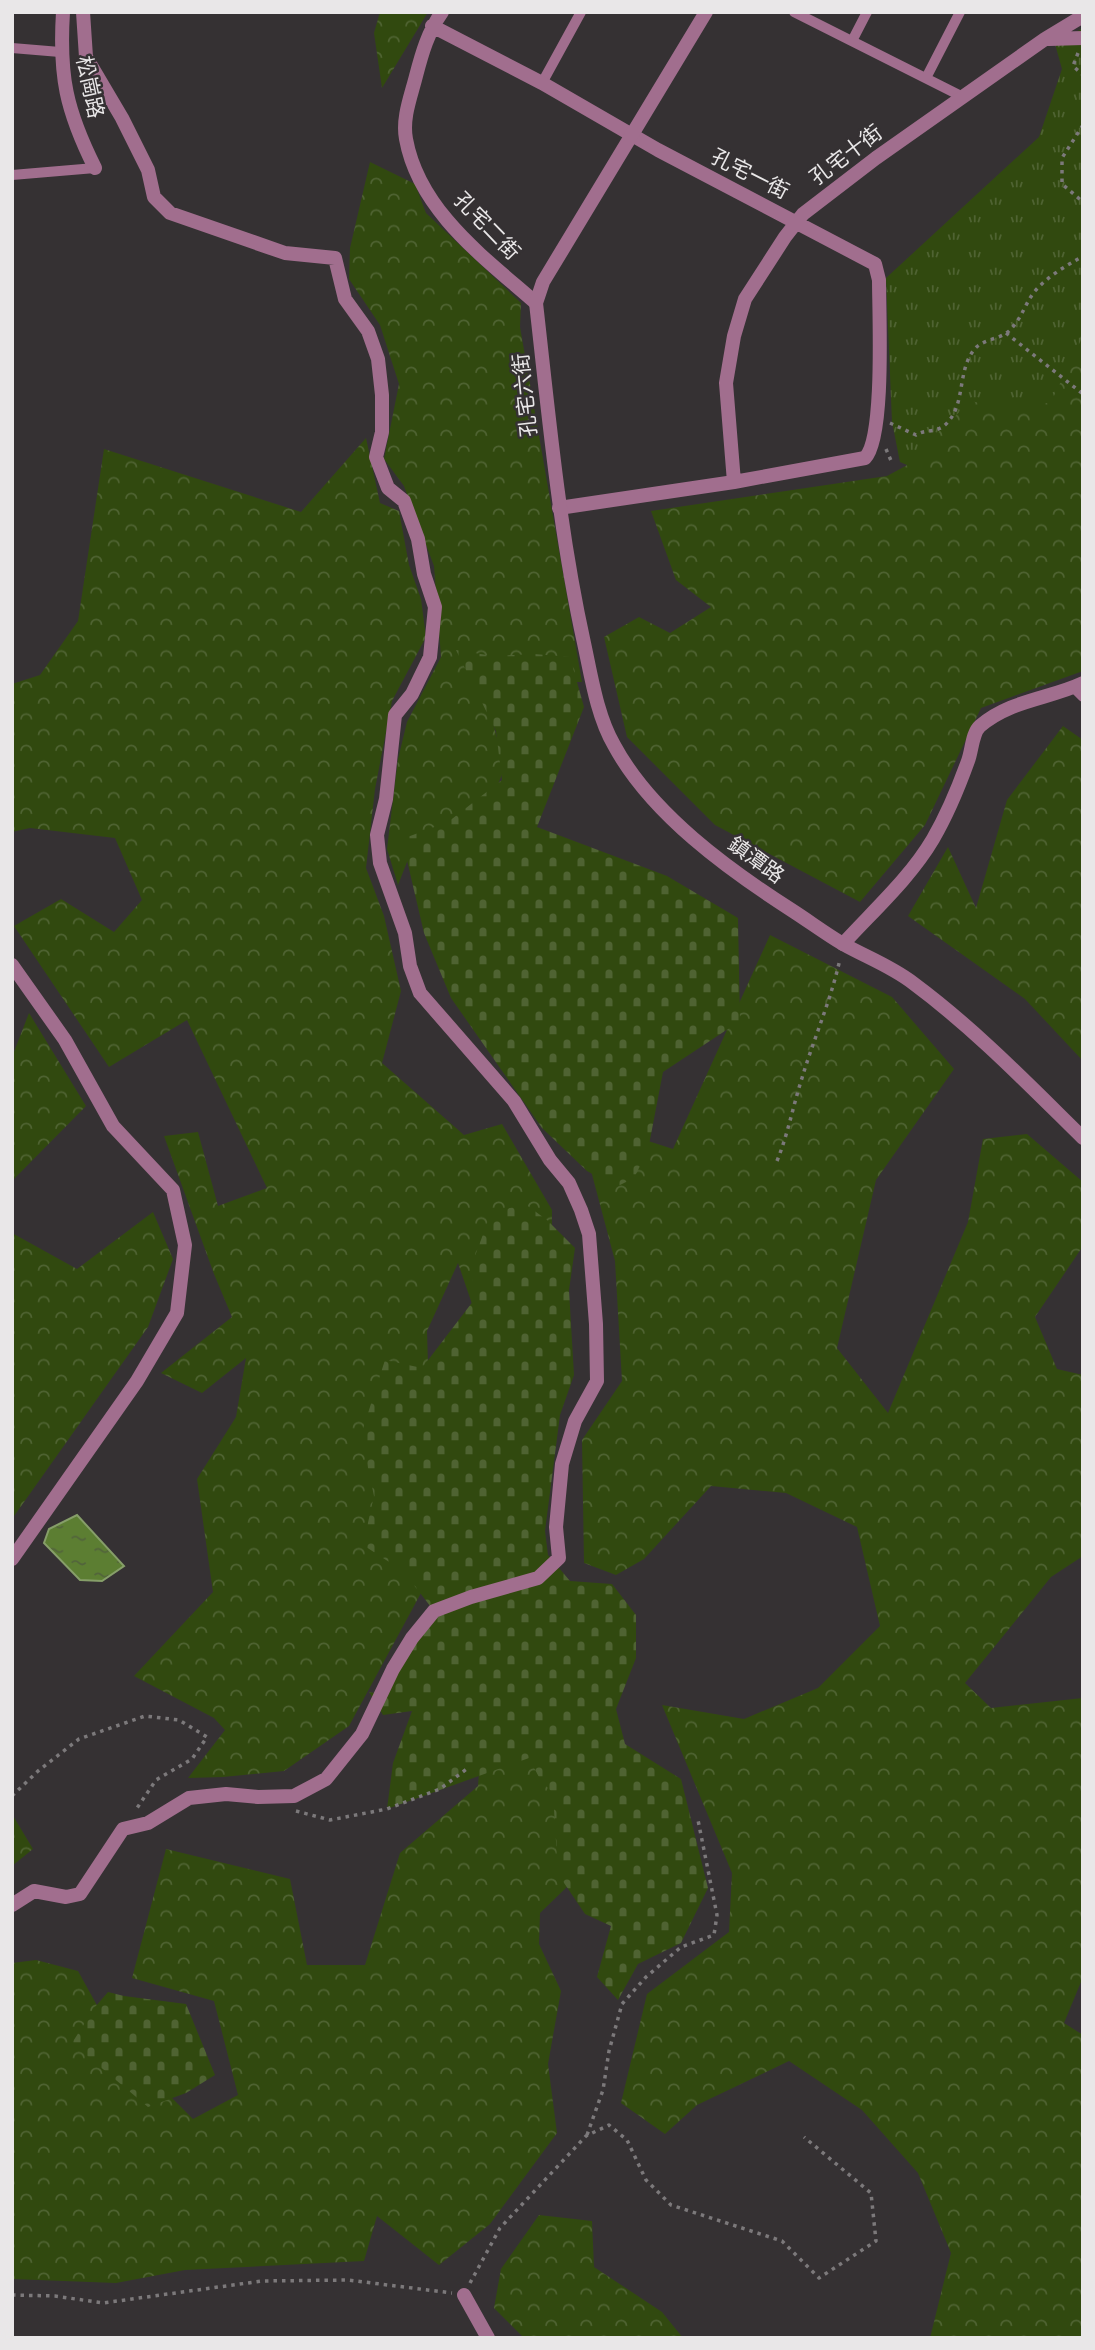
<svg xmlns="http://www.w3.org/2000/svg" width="1095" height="2350" viewBox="0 0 1095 2350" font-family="Signika,'Noto Sans TC',sans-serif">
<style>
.grass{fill:url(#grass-tufts)}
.forest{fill:url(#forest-crowns)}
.cemetery{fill:url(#cemetery-stones)}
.water{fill:url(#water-ripples);stroke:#869e69;stroke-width:2}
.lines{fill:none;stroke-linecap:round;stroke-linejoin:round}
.path{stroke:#7c797b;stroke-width:3.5;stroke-dasharray:3.5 5;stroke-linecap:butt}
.service{stroke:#a16e8e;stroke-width:10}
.minor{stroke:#a16e8e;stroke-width:14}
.tertiary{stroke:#a16e8e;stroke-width:14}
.labels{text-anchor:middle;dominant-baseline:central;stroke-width:5;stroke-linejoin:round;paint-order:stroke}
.street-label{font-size:21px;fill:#e9e7e8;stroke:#353133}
</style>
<defs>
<pattern id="grass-tufts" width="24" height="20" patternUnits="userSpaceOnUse" patternTransform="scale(1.75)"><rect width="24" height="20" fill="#31490f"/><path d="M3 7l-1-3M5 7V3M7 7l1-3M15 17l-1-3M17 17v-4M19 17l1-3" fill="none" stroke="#4f6332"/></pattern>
<pattern id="forest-crowns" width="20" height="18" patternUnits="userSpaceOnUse" patternTransform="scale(1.75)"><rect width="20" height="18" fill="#31490f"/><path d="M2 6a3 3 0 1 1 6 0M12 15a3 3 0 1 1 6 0" fill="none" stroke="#4f6332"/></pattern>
<pattern id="cemetery-stones" width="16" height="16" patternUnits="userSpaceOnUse" patternTransform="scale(1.75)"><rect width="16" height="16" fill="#31490f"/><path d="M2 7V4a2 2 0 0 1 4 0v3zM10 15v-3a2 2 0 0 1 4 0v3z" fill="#4f6332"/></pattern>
<pattern id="water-ripples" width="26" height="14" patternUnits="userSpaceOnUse" patternTransform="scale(1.75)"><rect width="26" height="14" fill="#5c7e32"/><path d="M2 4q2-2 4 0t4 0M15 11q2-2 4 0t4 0" fill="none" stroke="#52643b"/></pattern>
</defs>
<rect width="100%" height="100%" fill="#353133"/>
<path class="grass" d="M1083 28V540L900 462 892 422 886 278 1039 137 1062 69 1055 44Z"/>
<path class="forest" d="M380 12H428L382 88 374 33Z
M370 162 415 184 426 213 521 303 520 327 582 682H527L477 665 505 767 490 804 414 844 398 885 387 849 398 759 407 722 441 657 434 566 404 486 384 459 399 384 380 325 349 279 350 248Z
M1083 304V671L981 708 925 825 860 902 715 825 627 737 604 637 639 617 670 633 711 607 676 580 651 511 887 476 924 456 930 440 971 401 1014 411 1051 402 1080 342Z
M366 438 380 503 399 511 409 565 421 599 426 637 392 701 375 789 366 868 384 916 401 991 382 1063 464 1135 502 1124 552 1210 551 1362 495 1371 458 1263 427 1331 434 1569 349 1726 284 1771 223 1777 188 1778 225 1730 214 1718 134 1676 213 1592 197 1479 236 1417 246 1358 202 1393 161 1373 232 1317 214 1274 164 1136 198 1132 218 1206 267 1188 187 1020 109 1067 14 926 61 899 114 932 142 900 115 838 30 828 12 832V684L40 675 78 621 104 449 301 512Z
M1063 726 1083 740V1061L1025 999 908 916 948 847 976 908 1007 800Z
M770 935 892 997 954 1069 876 1180 837 1348 888 1413 968 1222 983 1139 1027 1134 1083 1182V1246L1035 1317 1057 1369 1083 1375V1556L1051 1577 965 1683 991 1708 1083 1698V1977L1064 2023 1083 2035V2338H930L951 2253 918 2173 862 2110 789 2061 697 2105 665 2134 621 2103 647 1994 729 1932 732 1873 662 1705 744 1719 818 1688 880 1626 857 1527 786 1493 711 1486 644 1559 616 1575 584 1563 582 1440 622 1381 615 1261 577 1118 673 1149Z
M29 1013 86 1106 12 1181V1057Z
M153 1212 173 1259 148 1327 12 1519V1233L77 1269Z
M489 1640 625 1831 540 1913 539 1944 561 1991 548 2064 557 2133 490 2224 439 2265 377 2216 364 2261 185 2270 116 2283 12 2279V1963L36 1960 78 1971 119 2045 193 2119 238 2095 214 2001 132 1978 166 1849 290 1879 307 1965H365L400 1853 478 1786Z
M12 1814 33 1849 12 1866Z
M539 2215 592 2221 594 2267 662 2312 683 2338H524L494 2308 501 2269Z"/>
<path class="cemetery" d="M456 650 493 656 534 654 570 657 584 707 537 827 667 876 738 918 740 1021 663 1072 648 1150 634 1178 616 1187 587 1171 542 1128 451 998 424 933 402 839 448 822 502 780 496 731Z
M525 1204 547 1220 575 1248 569 1290 574 1375 560 1415 545 1531 548 1555 570 1581 612 1584 636 1615V1658L616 1709 625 1744 681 1779 708 1888 681 1943 638 1964 618 2000 597 1977 611 1926 585 1914 558 1874 553 1793 541 1781 529 1758 387 1809 393 1763 412 1711 383 1715 369 1692 382 1694 434 1611 403 1571 363 1545 374 1496 361 1435 385 1360 422 1368 474 1300 472 1264 491 1213Z
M108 1992 124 1996 186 2004 215 2075 186 2093 148 2107 72 2043 95 2007Z"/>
<path class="water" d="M77 1515 124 1566 102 1581 80 1580 44 1543 49 1529Z"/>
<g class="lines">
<path class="path" d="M1078 53 1073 66 1083 75
M1083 125 1062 158V184L1083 202
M1006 333 1083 394
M890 423 916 435C925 429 936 433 945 425 966 406 957 373 973 351 981 339 999 340 1009 331 1023 317 1025 303 1035 291 1048 276 1066 266 1083 256
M886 449 892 463
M777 1161C788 1134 793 1106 802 1078 814 1038 831 1000 840 959
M12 1796 38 1771 79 1739 145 1716 179 1720 207 1737 192 1759 156 1780 135 1811
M296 1811 330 1820 387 1809 440 1789 468 1768
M587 2135 603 2090 609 2051 622 2004 646 1977 681 1947 714 1935 717 1915 698 1820
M470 2283 500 2228 586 2136 609 2125 627 2140 646 2180 671 2205 782 2241 819 2278 876 2241 871 2193 804 2137
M12 2295 55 2296 103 2303 262 2281 348 2280 452 2293"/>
<path class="service" d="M794 12 963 97
M852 41 867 12
M12 48 60 52
M926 78 960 12
M542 83 581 12
M12 175 95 168
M1074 688 1083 697"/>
<path class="minor" d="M63 12C59 76 66 110 95 168
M442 12C428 32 422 53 416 76 411 96 402 118 406 139 419 211 485 258 536 303
M432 26 542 83 658 150 875 264 879 280C879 314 885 438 865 458L734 482 559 508
M1049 39 1083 38
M734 482 726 383 734 336 745 299 785 237 803 214 876 158 1045 39 1083 16
M843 944C874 910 910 878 933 839 947 815 959 786 968 761 972 751 972 733 980 726 1010 700 1049 699 1083 683
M12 965 65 1040 113 1126 173 1190 185 1245 177 1313 137 1381 12 1559
M12 1905 34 1891 66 1897 80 1894 123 1829 148 1823 189 1798 226 1794 258 1797 294 1796 326 1779 362 1734 393 1669 412 1638 434 1611 471 1597 538 1578 559 1558 556 1527 562 1464 575 1421 597 1381 596 1324 589 1234 581 1210 569 1183 550 1160 514 1101 420 993 410 966 405 933 380 863 377 835 386 799 395 715 412 694 430 657 435 607 424 574 418 539 404 501 388 488 376 457 382 432V395L378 359 368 331 345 299 335 258 285 253 170 213 154 197 148 170 122 118 86 57 83 12
M464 2295 488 2338"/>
<path class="tertiary" d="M706 12 543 282 536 303C549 417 559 530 584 643 591 675 597 716 614 745 651 814 729 870 793 911 810 922 826 934 843 944 866 957 891 966 913 983 975 1029 1028 1084 1083 1138"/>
</g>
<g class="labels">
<g class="street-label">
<text transform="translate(90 87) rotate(78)">松崗路</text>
<text transform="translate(846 155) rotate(-37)">孔宅十街</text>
<text transform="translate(750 174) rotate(27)">孔宅一街</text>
<text transform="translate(487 226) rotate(46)">孔宅二街</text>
<text transform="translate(525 395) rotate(-96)">孔宅六街</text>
<text transform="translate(756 860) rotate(36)">鎮潭路</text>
</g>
</g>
<rect width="1095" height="2350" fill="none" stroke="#e9e7e8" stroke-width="28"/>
</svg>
